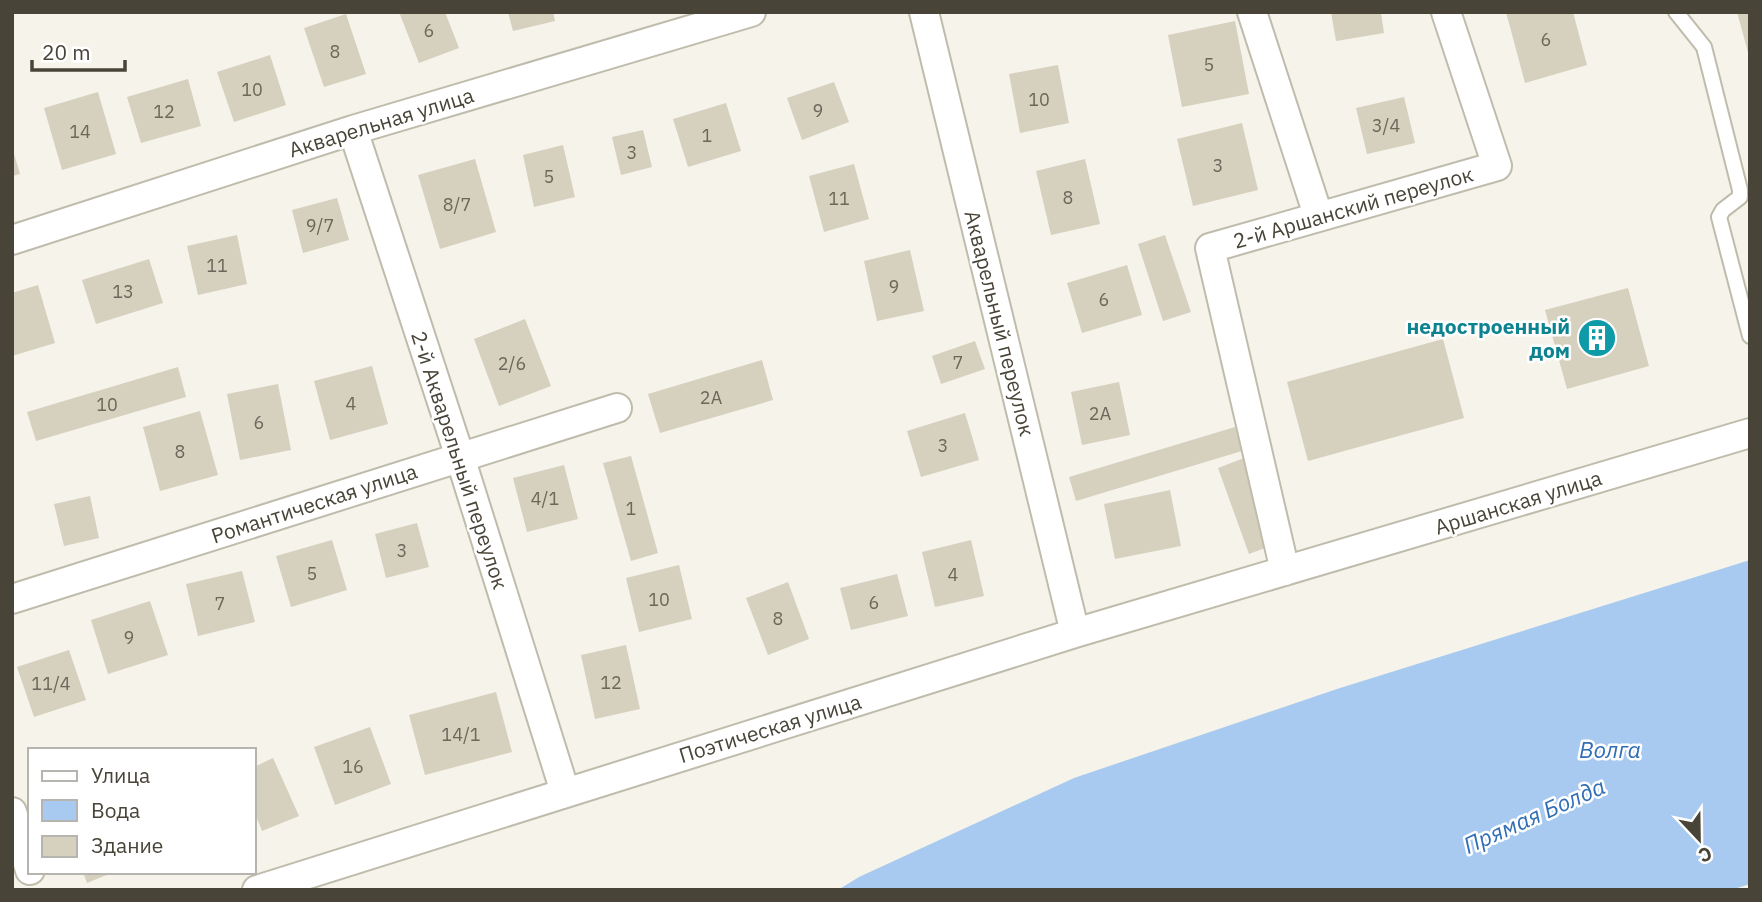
<svg xmlns="http://www.w3.org/2000/svg" width="1762" height="902" viewBox="0 0 1762 902" font-family="'IBM Plex Sans',sans-serif">
<style>
.water{fill:#a8caf0}
.building{fill:#d6d0bf}
.lines{fill:none;stroke-linecap:round;stroke-linejoin:round}
.service-casing{stroke:#c0bcac;stroke-width:18}
.minor-casing{stroke:#c0bcac;stroke-width:32}
.service{stroke:#fff;stroke-width:14}
.minor{stroke:#fff;stroke-width:28}
.labels{text-anchor:middle;dominant-baseline:central;stroke-width:5;stroke-linejoin:round;paint-order:stroke}
.number-label{font-size:18px;fill:#6c675a}
.street-label{font-size:21px;fill:#494438;stroke:#fff}
.culture-label{font-size:21px;font-weight:bold;fill:#0d838f;stroke:#fff;text-anchor:end}
.water-label{font-size:23px;font-style:italic;fill:#316eb5;stroke:#fff}
</style>
<rect width="100%" height="100%" fill="#f5f3ea"/>
<path class="water" d="M1750 560V884L1731 890H838L859 877 1074 778 1337 689Z"/>
<path class="building" d="M399 12H445L459 48 419 63Z
M508 12H553L555 21 513 31Z
M1331 12H1381L1384 33 1336 41Z
M1506 12H1573L1587 65 1525 83Z
M1737 12H1750V56H1749Z
M346 14 366 74 324 87 304 28Z
M1235 21 1249 94 1182 107 1168 35Z
M270 55 286 105 234 122 217 72Z
M1058 65 1069 123 1020 133 1009 74Z
M188 79 201 126 141 143 127 97Z
M834 82 849 122 802 140 787 98Z
M98 92 116 154 62 170 44 108Z
M1404 97 1415 143 1367 154 1356 108Z
M726 103 741 151 688 167 673 119Z
M1242 123 1258 190 1193 206 1177 139Z
M643 130 652 167 621 175 612 137Z
M563 145 575 197 534 207 523 155Z
M12 147 20 174 12 176Z
M475 159 496 232 440 249 418 175Z
M1085 159 1100 224 1051 235 1036 171Z
M854 164 869 219 824 232 809 176Z
M337 198 349 240 303 253 292 210Z
M237 235 247 284 198 295 187 246Z
M1165 235 1191 312 1163 321 1138 244Z
M910 250 924 311 877 321 864 261Z
M149 259 163 303 96 324 82 280Z
M1127 265 1142 315 1082 333 1067 283Z
M38 285 55 343 12 356V293Z
M1628 288 1649 366 1567 389 1545 310Z
M525 319 551 386 499 406 474 339Z
M1443 339 1464 418 1308 461 1287 382Z
M975 341 985 369 941 384 932 356Z
M762 360 773 400 660 433 648 394Z
M372 366 388 424 330 440 314 381Z
M178 367 186 397 36 441 27 412Z
M1119 382 1130 435 1082 445 1071 392Z
M278 384 291 450 240 460 227 394Z
M200 411 218 475 160 491 143 427Z
M965 413 979 460 921 477 907 431Z
M1235 427 1242 451 1076 501 1069 477Z
M631 456 658 553 631 561 603 463Z
M1244 458 1275 544 1249 554 1218 468Z
M564 465 578 519 527 532 513 478Z
M1170 490 1181 546 1115 559 1104 504Z
M90 496 99 538 64 546 54 504Z
M417 523 429 567 386 578 375 534Z
M332 540 347 590 291 607 276 556Z
M971 540 984 596 935 607 922 552Z
M679 565 692 619 639 632 626 578Z
M242 571 255 622 198 636 186 584Z
M897 574 908 616 851 630 840 588Z
M788 582 809 639 768 655 746 598Z
M150 601 168 655 108 674 91 620Z
M626 645 640 709 595 719 581 655Z
M69 650 86 700 34 717 17 667Z
M496 692 512 752 425 775 409 715Z
M370 727 391 784 335 805 314 747Z
M273 758 299 816 262 831 254 811V767Z
M83 872H114L87 883Z"/>
<g class="lines">
<g class="service-casing">
<path id="service" d="M1676 12 1704 47 1740 190V197L1723 210 1719 217 1750 336"/>
</g>
<g class="minor-casing">
<path id="minor" d="M924 12 1075 633
M1252 12 1318 215
M353 130 460 457 565 792
M12 240 353 130 751 12
M1285 571 1210 248 1497 166 1446 12
M12 599 617 408
M12 812 30 870
M257 890 1075 633 1750 433"/>
</g>
<use href="#service" class="service"/>
<use href="#minor" class="minor"/>
</g>
<defs>
<g id="building-disc" transform="scale(2.0125)"><circle r="9.5" fill="#0f9aa8" stroke="#fff"/><path d="M-4-6H4V6H1V3H-1V6H-4ZM-2.5-4.3h1.7v1.8h-1.7ZM.8-4.3h1.7v1.8H.8ZM-2.5-1h1.7V.8h-1.7ZM.8-1h1.7V.8H.8Z" fill="#fff"/></g>
</defs>
<g fill-rule="evenodd">
<use href="#building-disc" x="1597" y="338"/>
</g>
<g class="labels">
<g class="number-label">
<text x="429" y="30">6</text>
<text x="1546" y="39">6</text>
<text x="335" y="51">8</text>
<text x="1209" y="64">5</text>
<text x="252" y="89">10</text>
<text x="1039" y="99">10</text>
<text x="818" y="110">9</text>
<text x="164" y="111">12</text>
<text x="1386" y="125">3/4</text>
<text x="80" y="131">14</text>
<text x="707" y="135">1</text>
<text x="632" y="152">3</text>
<text x="1218" y="165">3</text>
<text x="549" y="176">5</text>
<text x="1068" y="197">8</text>
<text x="839" y="198">11</text>
<text x="457" y="204">8/7</text>
<text x="320" y="225">9/7</text>
<text x="217" y="265">11</text>
<text x="894" y="286">9</text>
<text x="123" y="291">13</text>
<text x="1104" y="299">6</text>
<text x="958" y="362">7</text>
<text x="512" y="363">2/6</text>
<text x="711" y="397">2А</text>
<text x="351" y="403">4</text>
<text x="107" y="404">10</text>
<text x="1100" y="413">2А</text>
<text x="259" y="422">6</text>
<text x="943" y="445">3</text>
<text x="180" y="451">8</text>
<text x="545" y="498">4/1</text>
<text x="631" y="508">1</text>
<text x="402" y="550">3</text>
<text x="312" y="573">5</text>
<text x="953" y="574">4</text>
<text x="659" y="599">10</text>
<text x="874" y="602">6</text>
<text x="220" y="603">7</text>
<text x="778" y="618">8</text>
<text x="129" y="637">9</text>
<text x="611" y="682">12</text>
<text x="51" y="683">11/4</text>
<text x="461" y="734">14/1</text>
<text x="353" y="766">16</text>
</g>
<g class="street-label">
<text transform="translate(381 122) rotate(-17)">Акварельная улица</text>
<text transform="translate(1353 207) rotate(-16)">2-й Аршанский переулок</text>
<text transform="translate(1000 323) rotate(76)">Акварельный переулок</text>
<text transform="translate(460 460) rotate(72)">2-й Акварельный переулок</text>
<text transform="translate(1518 502) rotate(-17)">Аршанская улица</text>
<text transform="translate(314 503) rotate(-18)">Романтическая улица</text>
<text transform="translate(770 728) rotate(-17)">Поэтическая улица</text>
</g>
<g class="culture-label">
<text x="1570" y="326">недостроенный<tspan x="1570" dy="24">дом</tspan></text>
</g>
<g class="water-label">
<text x="1610" y="749">Волга</text>
<text transform="translate(1534 815) rotate(-24)">Прямая Болда</text>
</g>
</g>
<rect width="1762" height="902" fill="none" stroke="#494438" stroke-width="28"/>
<rect x="28" y="748" width="228" height="126" fill="#ffffff" stroke="#b6b4af" stroke-width="2"/>
<rect x="42" y="771" width="35" height="10" fill="#ffffff" stroke="#b6b4af" stroke-width="2"/>
<text x="91" y="783" font-size="21" fill="#494438">Улица</text>
<rect x="42" y="800" width="35" height="21" fill="#a8caf0" stroke="#b6b4af" stroke-width="2"/>
<text x="91" y="818" font-size="21" fill="#494438">Вода</text>
<rect x="42" y="836" width="35" height="21" fill="#d6d0bf" stroke="#b6b4af" stroke-width="2"/>
<text x="91" y="853" font-size="21" fill="#494438">Здание</text>
<g transform="translate(1699 839) rotate(158)" stroke="#ffffff" stroke-width="5" paint-order="stroke">
<path d="M0-5L12 26L0 18L-12 26Z" fill="#494438"/>
<text y="-10" font-size="19" font-weight="bold" text-anchor="middle" fill="#494438">С</text>
</g>
<path d="M32 60v10h93v-10" fill="none" stroke="#494438" stroke-width="3.5"/>
<text x="42" y="60" font-size="21" fill="#494438" stroke="#ffffff" stroke-width="5" paint-order="stroke">20 m</text>
</svg>
